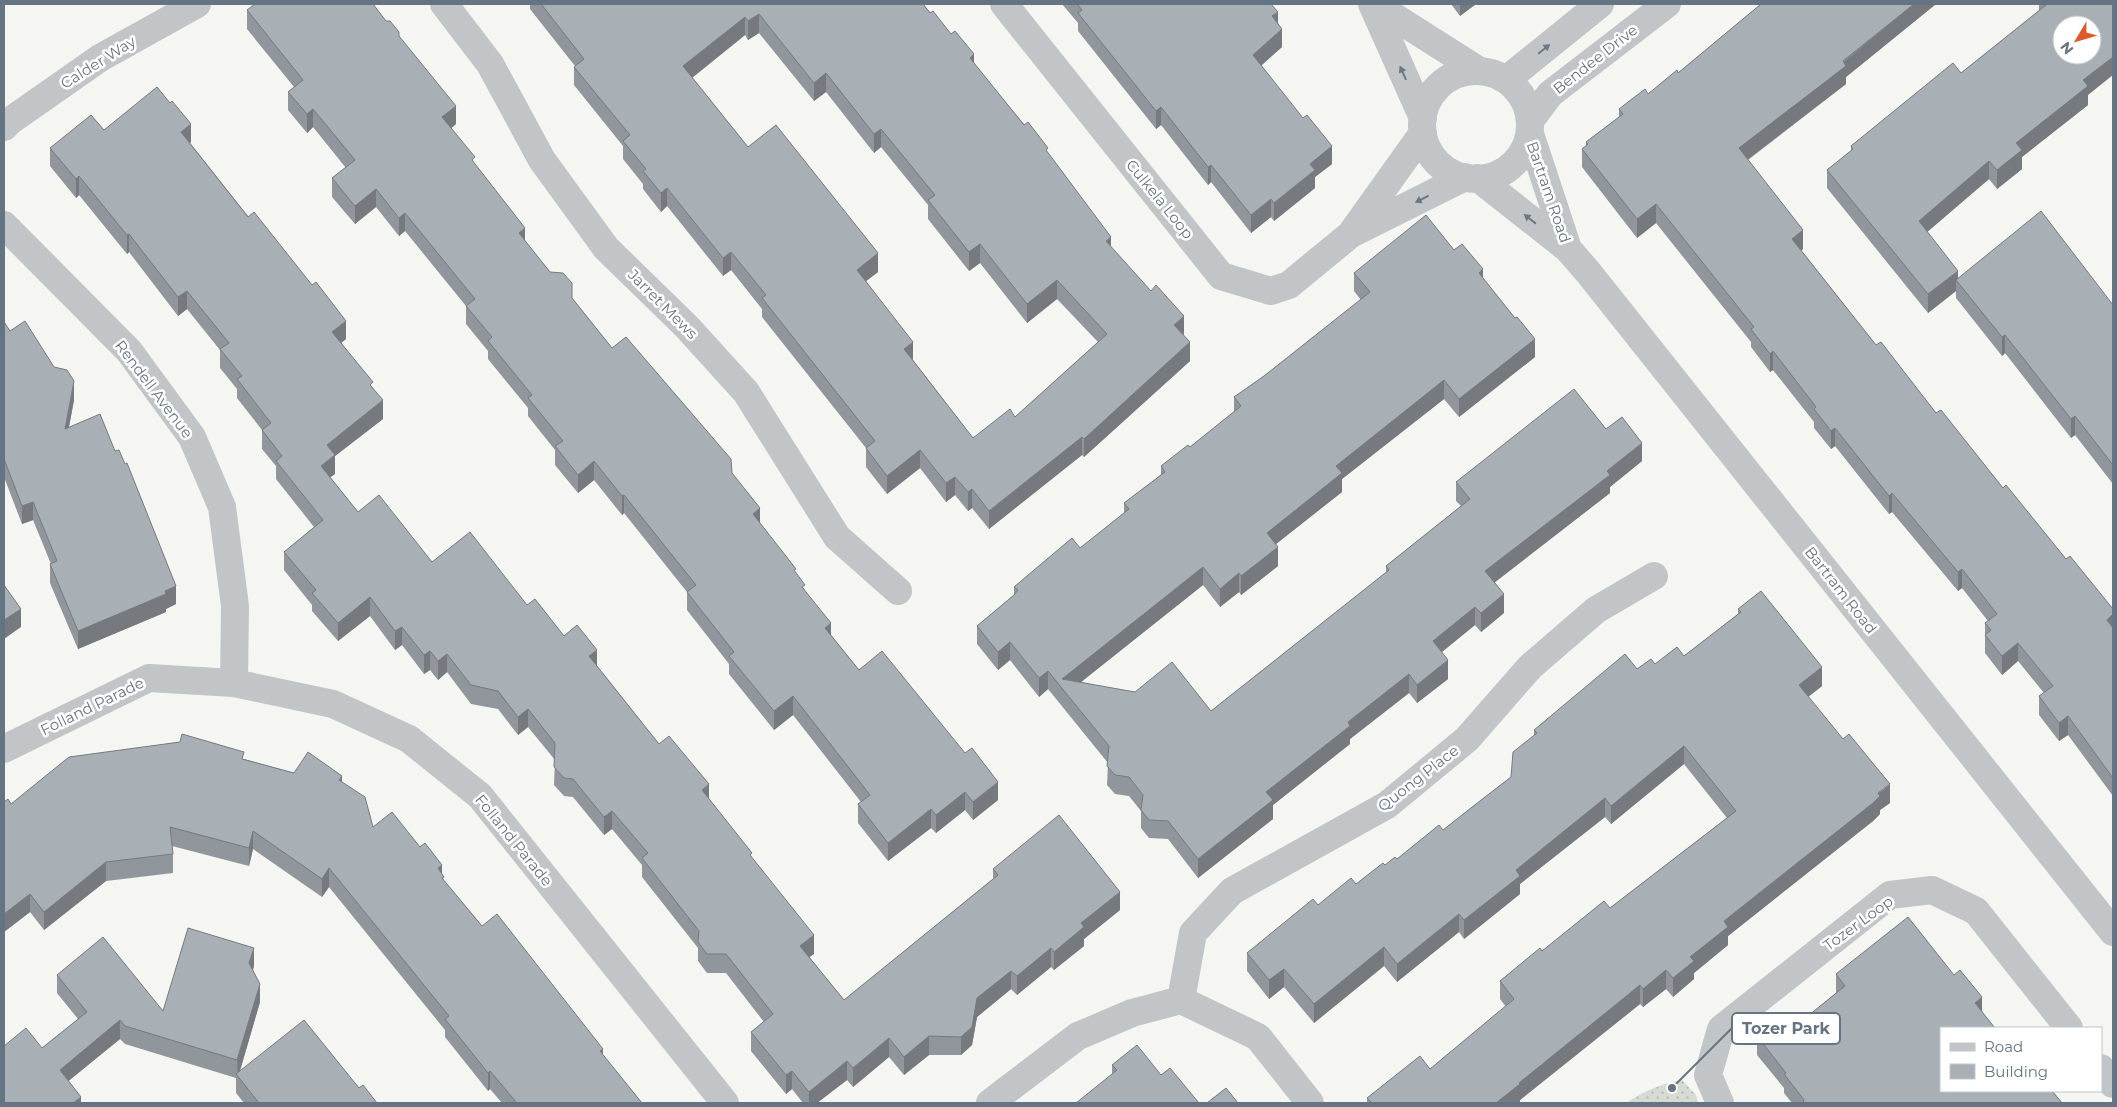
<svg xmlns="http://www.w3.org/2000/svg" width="2117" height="1107" viewBox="0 0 2117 1107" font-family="Montserrat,sans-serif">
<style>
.grass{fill:url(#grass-dots)}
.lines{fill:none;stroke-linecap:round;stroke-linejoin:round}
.minor{stroke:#c1c5c8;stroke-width:28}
.wall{fill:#90969c;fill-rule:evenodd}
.shaded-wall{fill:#767a7f}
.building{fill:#a8afb5;stroke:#767a7f;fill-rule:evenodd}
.oneway{fill:#6a7886}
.labels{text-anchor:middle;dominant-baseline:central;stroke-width:5;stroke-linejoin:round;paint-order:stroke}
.street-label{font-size:15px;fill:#657482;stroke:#fff}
.leader{fill:none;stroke:#657482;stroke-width:2}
.callout-dot{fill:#657482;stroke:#fff;stroke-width:2}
.callout{fill:#fff;stroke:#657482;stroke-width:2}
.callout-label{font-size:16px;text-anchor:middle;font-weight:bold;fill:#657482}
</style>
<defs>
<pattern id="grass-dots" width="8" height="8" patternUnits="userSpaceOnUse" patternTransform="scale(1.25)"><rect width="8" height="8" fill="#d6dcd3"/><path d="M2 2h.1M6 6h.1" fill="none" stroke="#b1b7b1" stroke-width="1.8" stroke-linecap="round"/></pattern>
</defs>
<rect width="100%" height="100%" fill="#f5f5f2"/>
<path class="grass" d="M1682 1080 1696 1095 1698 1103H1626C1644 1091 1661 1084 1682 1080Z"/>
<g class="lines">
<path class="minor" d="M444 4 490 64 542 160 606 248 687 327 746 392 837 537 898 591
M1004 4 1221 276 1271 291 1289 285 1351 234 1465 177
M1372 4 1423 118
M1374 4 1478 70
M1422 125a54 54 0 1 1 108 0a54 54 0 1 1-108 0Z
M1506 80 1600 4
M1530 121 1550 94 1667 4
M4 127 10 121 100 58 197 4
M1530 134 1568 249
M1478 178 1568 249 1588 272 2113 932
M4 225 129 351 192 437 222 507 235 606 234 683
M1353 231 1423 133
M4 749 149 678 234 683 333 704 409 739 480 796 725 1103
M1181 1000 1193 933 1232 891 1387 805 1467 739 1530 667 1596 610 1654 576
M2101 1068 2113 1084
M990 1103 1078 1036 1132 1013 1181 1000 1258 1037 1310 1103
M1720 1103 1708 1075 1721 1029 1890 895 1932 890 1976 911 2069 1028"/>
</g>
<path class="wall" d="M530 4H923L974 64 1048 153 1111 247 1184 334 1183 335 1190 361 1084 457 1082 455 989 529 972 508 968 511 955 495 946 502 920 468 887 494 866 467V448L762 317V309L731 270 723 276 667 206 661 212 643 189V184L623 159V146L574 85V67L575 66 530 9ZM759 33 814 101 826 92 874 153 881 147 928 205V219L969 271 980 263 1027 323 1057 299 1098 342 1015 417 973 438 913 360 866 281 878 272 748 147 692 78 745 35 748 40Z
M1062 4H1271L1278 23 1282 47 1261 65 1332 164 1315 177V188L1274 221 1271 217 1251 233 1211 182 1208 185 1161 125 1156 129 1078 31V23Z
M1451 4H1476L1460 16Z
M1761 4H1936L1846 77V84L1748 160 1803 249 1801 250 1876 345 2066 559 2113 609V796L2068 735 2059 741 2039 715V696L2044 693 2018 661 2002 675 1985 653V623L1988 621 1962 588 1958 591 1892 512 1889 514 1835 446 1831 449 1814 428V422L1773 370 1770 372 1751 347V342L1656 223 1637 238 1582 167V149L1586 146V142L1619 117V109L1648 94 1678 73Z
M2039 4H2113L2088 95V105L2022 157V169L1997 189 1989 179 1927 232 1958 278 2113 305V484L2075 435 2071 438 2005 353 2002 356 1956 298V291L1928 313 1827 188V170L1851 151V146L1961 73 2039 11Z
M247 10 386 21 399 37 456 124 451 128 525 241 550 272 572 298 612 348 732 473 760 523 796 573 805 591 831 635 859 670 998 800 973 820 965 810 936 833 931 828 888 861 858 823V804L861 802 793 715 774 730 729 674V664L687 610V592L624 513 622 515 594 480 578 493 555 465V450L528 416V408L488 359V351L466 324V306L405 231 399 236 376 207 355 224 332 197V178L346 168 313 127 307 133 288 110V92L294 87 247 29Z
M104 130 191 142 190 143 346 339 341 343 373 388 383 419 335 456V474L330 477 358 512 432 562 527 605 564 636 597 666 659 744 709 799 752 859 814 954 809 957 844 1000 993 879V869L1120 910 1084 939V946L1054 970 1051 967 1017 995 1011 989 977 1017 972 1045 961 1055H929L904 1075 889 1057 853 1087 847 1080 817 1103H803L792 1089 786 1094 751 1051V1032L764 1022 726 973H707L698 961V948L642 877V865L612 829 604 835 573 797 564 796 554 785 555 760 528 727 518 735 498 709 471 704 447 672 438 680 430 670 424 674 402 645 395 650 370 616 338 641 312 611V605L284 570V552L314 527 276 479V466L262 449V430L237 398V389L220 368V350L187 309 178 316 129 252 127 254 79 195 76 198 50 166V148Z
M1454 250 1483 278 1535 357 1459 417 1444 399 1342 479V492L1276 544 1278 566 1241 595 1239 592 1220 607 1203 585 1081 682 1211 711 1386 573V566L1461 506 1456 501V482L1606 429 1642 461 1610 487V493L1494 582 1504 613 1481 632 1475 625 1442 652 1448 679 1417 703 1409 693 1350 739V744L1273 805V819L1198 878 1168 839 1149 838 1141 828V811L1129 796 1115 794 1107 785 1108 763 1048 689 1039 697 1010 660 998 670 977 644V626L1014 595V587L1080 548 1124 513V503L1161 475V466L1190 447 1234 412V397L1264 376 1361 300 1354 291V273Z
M4 322 10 331 74 400 69 427 176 604 166 609V612L78 649 50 583V564H51L33 520 22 524 4 477Z
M1738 609 1822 686 1808 697 1890 803 1880 810V814L1873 821 1728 936V945L1694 973V979L1673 997 1666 989 1643 1007 1640 1004 1520 1100V1103H1367V1098L1430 1069 1506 1007 1500 999V981L1542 951 1610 908 1727 818 1684 764 1611 824 1605 817 1520 884V894L1464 939 1459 932 1397 982 1384 966 1314 1023 1284 987 1269 999 1247 971V953L1318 905 1356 884 1385 865 1397 859 1443 830 1476 804 1511 777 1534 735V730L1637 669 1684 656 1738 614Z
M244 759 294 773 342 782 373 827 420 847 442 874 444 881 482 926 603 1056 642 1103H502L490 1089 488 1091 445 1037V1030L329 887 322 897 253 849 249 866 172 846 173 854V873L106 881 44 930 30 912 4 932V802L11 804Z
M254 966 253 970 260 1002 240 1071 359 1088 377 1103H244L236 1093V1078L125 1044 120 1039 68 1081 81 1103 42 1048 78 1019 57 993V975L163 1011Z
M1836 974 1941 1028 2055 1094 2062 1103H1792L1784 1093V1088L1757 1055V1036L1789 1030 1803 1020 1836 993Z
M1112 1065 1161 1075 1112 1074Z"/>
<path class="shaded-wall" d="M1460 4H1476L1460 16Z
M1914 4H1936L1846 77V84L1739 166V148Z
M1278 12V30L1272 16Z
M759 14V33L748 40V21Z
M745 17V35L683 85V66Z
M1282 29V47L1253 73V55Z
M974 54V73L970 58Z
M2113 57V75L2088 95V105L2022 157V169L1997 189V170L2016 143 2083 80Z
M826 73V92L814 101V83Z
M456 106V124L442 136V117Z
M1161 107V125L1156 129V111Z
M313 109V127L307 133V114Z
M191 124V142L181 151V132Z
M881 129V147L874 153V134Z
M1332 146V164L1315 177V188L1274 221V203L1310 164Z
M1989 161V179L1919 239V221Z
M1211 165V182L1208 185V167Z
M79 176V195L76 198V179Z
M667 188V206L661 212V193Z
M376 189V207L355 224V206Z
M1271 199V217L1251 233V215Z
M1656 204V223L1637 238V219Z
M405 213V231L399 236V218Z
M525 228V247L519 233Z
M1803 230V249L1792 257V239Z
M129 234V252L127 254V235Z
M1111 237V256L1106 241Z
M980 244V263L969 271V252Z
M731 252V270L723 276V258Z
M878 253V272L857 288V270Z
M1483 269V287L1479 273Z
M1958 271V282L1956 280V291L1928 313V294Z
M1057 280V299L1027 323V304Z
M187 291V309L178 316V297Z
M1184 316V334L1174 343V325Z
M346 321V339L332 350V332Z
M2005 335V353L2002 356V337Z
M1535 339V357L1459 417V399Z
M913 342V360L904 349Z
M1190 342V361L1084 457V439Z
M1773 351V370L1770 372V354Z
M1444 380V399L1342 479V492L1267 551V533L1336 466Z
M74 381V400L65 447V429Z
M383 400V419L335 456V474L321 484V466L327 445Z
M2075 416V435L2071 438V419Z
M1835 428V446L1831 449V431Z
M1082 437V455L989 529V511Z
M1642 443V461L1610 487V493L1485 590V571L1607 471Z
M920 450V468L887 494V476Z
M594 461V480L578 493V475Z
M955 477V495L946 502V483Z
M972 489V508L968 511V492Z
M1892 493V512L1889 514V496Z
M624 495V513L622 515V496Z
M33 502V520L22 524V506Z
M760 508V527L753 514Z
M1278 547V566L1241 595V576Z
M1203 567V585L1066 694 1062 679Z
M1962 569V588L1958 591V572Z
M1239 573V592L1220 607V589Z
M176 586V604L166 609V612L78 649V631Z
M1504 594V613L1481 632V613Z
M370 597V616L338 641V623Z
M1475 607V625L1433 659V641Z
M21 609V627L4 639V620Z
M2113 614V633L2107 620Z
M831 623V641L825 628Z
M402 627V645L395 650V631Z
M1010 642V660L998 670V652Z
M2018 643V661L2002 675V656Z
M597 650V669L589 656Z
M430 651V670L424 674V655Z
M447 654V672L438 680V661Z
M1448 660V679L1417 703V685Z
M1822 667V686L1799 704V685Z
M1048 671V689L1039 697V678Z
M1409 674V693L1350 739V744L1273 805V819L1198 878V859L1266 792 1348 722Z
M793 696V715L774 730V711Z
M528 709V727L518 735V717Z
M2068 716V735L2059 741V723Z
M1684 746V764L1611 824V806Z
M342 776V794L339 780Z
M998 782V800L973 820V802Z
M709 784V803L702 790Z
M1890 784V803L1880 810V814L1873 821 1728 936V945L1694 973V979L1673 997V978L1690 957 1724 921Z
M965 792V810L936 833V815Z
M1605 798V817L1520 884V894L1464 939V920L1516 870Z
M931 809V828L888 861V843Z
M612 811V829L604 835V817Z
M253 831V849L249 866V848Z
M106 862V881L44 930V912Z
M442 865V883L438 868Z
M329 868V887L322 897V879Z
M1120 892V910L1084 939V946L1054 970V952L1081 923Z
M30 894V912L4 932V914Z
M1459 914V932L1397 982V964Z
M814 935V954L800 964V946Z
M1384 947V966L1314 1023V1004Z
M254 948V966L249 982V963Z
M1051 948V967L1017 995V976Z
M1284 969V987L1269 999V980Z
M1666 970V989L1643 1007V989Z
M1011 971V989L977 1017 972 1045 961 1055V1037L977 998Z
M260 984V1002L238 1077 237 1060Z
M1640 985V1004L1520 1100V1103H1496L1519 1083Z
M1982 997V1016L1975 1003Z
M120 1020V1039L60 1088V1070Z
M929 1036V1055L904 1075V1057Z
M889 1038V1057L853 1087V1068Z
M603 1049V1067L600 1051Z
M847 1061V1080L817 1103H809V1092Z
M490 1071V1089L488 1091V1073Z
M792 1071V1089L786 1094V1075Z
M81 1097V1103H73Z"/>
<path class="building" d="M255 4H373L386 21H390L399 32V36L456 106 442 117 475 157 472 160 525 228 519 233 550 272 563 273 572 283V298L612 348 626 337 731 459 732 473 760 508 753 514 796 569 794 570 805 585 802 587 831 623 825 628 859 670 882 651 965 753 972 748 998 782 973 802 965 792 936 815 931 809 888 843 858 804 870 795 793 696 774 711 729 656 734 652 687 592 696 585 624 495 622 496 594 461 578 475 555 446 563 441 528 398 532 395 488 341 492 337 466 306 475 299 405 213 399 218 376 189 355 206 332 178 355 160 313 109 307 114 288 92 303 80 247 10Z
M541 4H923L930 13 933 11 951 34 955 31 974 54 970 58 1024 125 1028 122 1048 148 1046 150 1111 237 1106 241 1151 291 1156 285 1184 316 1174 325 1190 342 1084 439 1082 437 989 511 972 489 968 492 955 477 946 483 920 450 887 476 866 448 875 441 762 298 766 295 731 252 723 258 667 188 661 193 643 171 646 169 623 141 630 135 574 67 584 59ZM759 14 814 83 826 73 874 134 881 129 935 195 928 200 969 252 980 244 1027 304 1057 280 1107 334 1015 417 1010 409 973 438 904 349 913 342 857 270 878 253 776 125 748 147 683 66 745 17 748 21Z
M1077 4H1271L1278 12 1272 16 1282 29 1253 55 1303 118 1307 115 1332 146 1310 164 1315 170 1274 203 1271 199 1251 215 1211 165 1208 167 1161 107 1156 111 1078 13 1082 10Z
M1761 4H1914L1843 61 1846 66 1739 148 1803 230 1792 239 1876 345 1881 342 1936 413 1941 410 2003 488 2006 485 2066 559 2070 556 2113 609V614L2107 620 2113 628V778L2068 716 2059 723 2039 696 2053 686 2018 643 2002 656 1985 635 1991 630 1985 623 1997 614 1962 569 1958 572 1892 493 1889 496 1835 428 1831 431 1814 409 1816 407 1773 351 1770 354 1751 329 1754 327 1656 204 1637 219 1582 149 1588 144 1586 142 1623 114 1619 109 1645 89 1648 94 1677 70 1678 73Z
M2045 4H2113V57L2083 80 2088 86 2083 90 2016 143 2022 150 1997 170 1989 161 1919 221 1958 271 1928 294 1827 170 1853 149 1851 146 1953 63 1961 73 2046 5ZM2062 25H2092V55H2062Z
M157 87 170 103 172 101 191 124 181 132 248 217 254 212 312 285 316 282 346 321 332 332 373 382 370 385 383 400 327 445 335 455 321 466 358 512 379 495 432 562 470 532 527 605 535 599 564 636 577 625 597 650 589 656 659 744 669 736 709 784 702 790 752 853 750 855 814 935 800 946 844 1000 998 875 993 869 1059 815 1120 892 1081 923 1084 927 1054 952 1051 948 1017 976 1011 971 977 998 972 1027 961 1037 929 1036 904 1057 889 1038 853 1068 847 1061 809 1092 792 1071 786 1075 751 1032 773 1014 726 954H707L698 942 699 931 642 858 648 853 612 811 604 817 573 779 564 778 554 767 555 743 528 709 518 717 498 691 471 685 447 654 438 661 430 651 424 655 402 627 395 631 370 597 338 623 312 593 316 590 284 552 323 520 276 461 282 456 262 430 271 423 237 379 242 376 220 349 229 343 187 291 178 297 129 234 127 235 79 176 76 179 50 148 91 115 104 130Z
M2041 211 2113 305V465L2075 416 2071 419 2005 335 2002 337 1956 280Z
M1426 215 1454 250 1462 244 1483 269 1479 273 1515 318 1517 317 1535 339 1459 399 1444 380 1336 466 1342 473 1267 533 1278 547 1241 576 1239 573 1220 589 1203 567 1062 679 1135 692 1172 662 1211 711 1389 570 1386 566 1470 499 1456 482 1574 389 1606 429 1622 417 1642 443 1607 471 1610 475 1485 571 1504 594 1481 613 1475 607 1433 641 1448 660 1417 685 1409 674 1348 722 1350 726 1266 792 1273 800 1198 859 1168 821 1149 820 1141 810 1143 795 1129 777 1115 775 1107 766 1109 746 1048 671 1039 678 1010 642 998 652 977 626 1014 595 1018 590 1014 587 1072 538 1080 548 1129 509 1124 503 1165 472 1161 466 1188 445 1190 447 1241 406 1234 397 1264 376 1370 292 1354 273Z
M25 321 54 367 67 370 74 381 65 429 100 414 115 451 119 450 125 464 127 463 176 586 165 591 166 594 78 631 50 564 57 561 33 502 22 506 4 459V322L10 331Z
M4 585 21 609 4 620Z
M1761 591 1822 667 1799 685 1843 739 1849 734 1890 784 1878 793 1880 796 1873 803 1724 921 1728 927 1690 957 1694 961 1673 978 1666 970 1643 989 1640 985 1519 1083 1520 1084 1496 1103H1372L1367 1098 1420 1056 1430 1069 1514 999 1500 981 1540 948 1542 951 1604 901 1610 908 1736 811 1684 746 1611 806 1605 798 1516 870 1520 876 1464 920 1459 914 1397 964 1384 947 1314 1004 1284 969 1269 980 1247 953 1313 899 1318 905 1351 878 1356 884 1383 863 1385 865 1395 857 1397 859 1439 825 1443 830 1476 804 1511 777 1513 752 1537 733 1534 730 1625 654 1637 669 1651 659 1655 664 1677 647 1684 656 1741 612 1738 609Z
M182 734 244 752 242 759 294 773 308 752 342 776 339 780 365 797 373 827 392 812 420 847 425 843 442 865 438 868 444 877 442 878 482 926 497 914 603 1049 600 1051 642 1103H517L490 1071 488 1073 445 1019 449 1016 329 868 322 879 253 831 249 848 170 827 173 854 106 862 44 912 30 894 4 914V802L8 799 11 804 69 757 180 742Z
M1908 917 1954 975 1960 970 1982 997 1975 1003 1995 1028H1941V1091H2055L2053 1092 2062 1103H1803L1804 1100 1784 1074 1786 1073 1757 1036 1779 1018 1789 1030 1803 1020 1845 986 1836 974Z
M188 928 254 948 249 963 260 984 237 1060 125 1026 120 1020 60 1070 81 1097 73 1103H4V1046L26 1028 42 1048 87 1012 57 975 103 937 163 1011Z
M304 1020 359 1088 363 1085 377 1103H259L236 1074Z
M1137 1045 1161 1075 1170 1068 1199 1103H1076L1117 1070 1112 1065Z
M1226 1088 1238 1103H1207Z"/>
<defs><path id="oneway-solid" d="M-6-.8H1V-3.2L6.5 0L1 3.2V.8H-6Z" transform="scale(1.25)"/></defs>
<g class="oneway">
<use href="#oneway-solid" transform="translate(1544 49) rotate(-39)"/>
<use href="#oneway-solid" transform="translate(1403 73) rotate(-114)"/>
<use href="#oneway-solid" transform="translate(1422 199) rotate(153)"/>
<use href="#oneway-solid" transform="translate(1530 219) rotate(-142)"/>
</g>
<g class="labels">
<g class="street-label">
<text transform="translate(1595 59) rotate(-38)">Bendee Drive</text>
<text transform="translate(98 62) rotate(-32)">Calder Way</text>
<text transform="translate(1549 192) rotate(71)">Bartram Road</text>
<text transform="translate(1160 199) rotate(51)">Culkela Loop</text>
<text transform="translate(663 304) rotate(45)">Jarret Mews</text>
<text transform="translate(154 389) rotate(53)">Rendell Avenue</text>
<text transform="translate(1841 590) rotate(52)">Bartram Road</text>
<text transform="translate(92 706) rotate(-26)">Folland Parade</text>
<text transform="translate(1418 778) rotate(-38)">Quong Place</text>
<text transform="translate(514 840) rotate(51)">Folland Parade</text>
<text transform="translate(1858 923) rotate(-36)">Tozer Loop</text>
</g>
</g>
<path class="leader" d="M1672 1088L1732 1028"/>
<circle class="callout-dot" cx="1672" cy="1088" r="5"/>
<rect class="callout" x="1732" y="1013" width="108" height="31" rx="5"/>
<g class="callout-label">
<text x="1786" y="1034">Tozer Park</text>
</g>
<rect width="2117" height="1107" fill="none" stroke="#657482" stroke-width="10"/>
<rect x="1940" y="1027" width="162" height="65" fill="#ffffff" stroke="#c1c7cd"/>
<rect x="1950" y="1043" width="25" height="8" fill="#c1c5c8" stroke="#c1c7cd"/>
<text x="1984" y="1052" font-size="15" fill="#657482">Road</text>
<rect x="1950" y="1064" width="25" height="15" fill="#a8afb5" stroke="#c1c7cd"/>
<text x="1984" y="1077" font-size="15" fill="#657482">Building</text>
<g transform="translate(2077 40) rotate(232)"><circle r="24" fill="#ffffff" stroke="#c1c7cd"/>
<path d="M0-4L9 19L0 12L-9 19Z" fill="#dd5a2b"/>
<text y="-8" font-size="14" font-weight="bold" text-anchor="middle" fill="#657482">N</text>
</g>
</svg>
